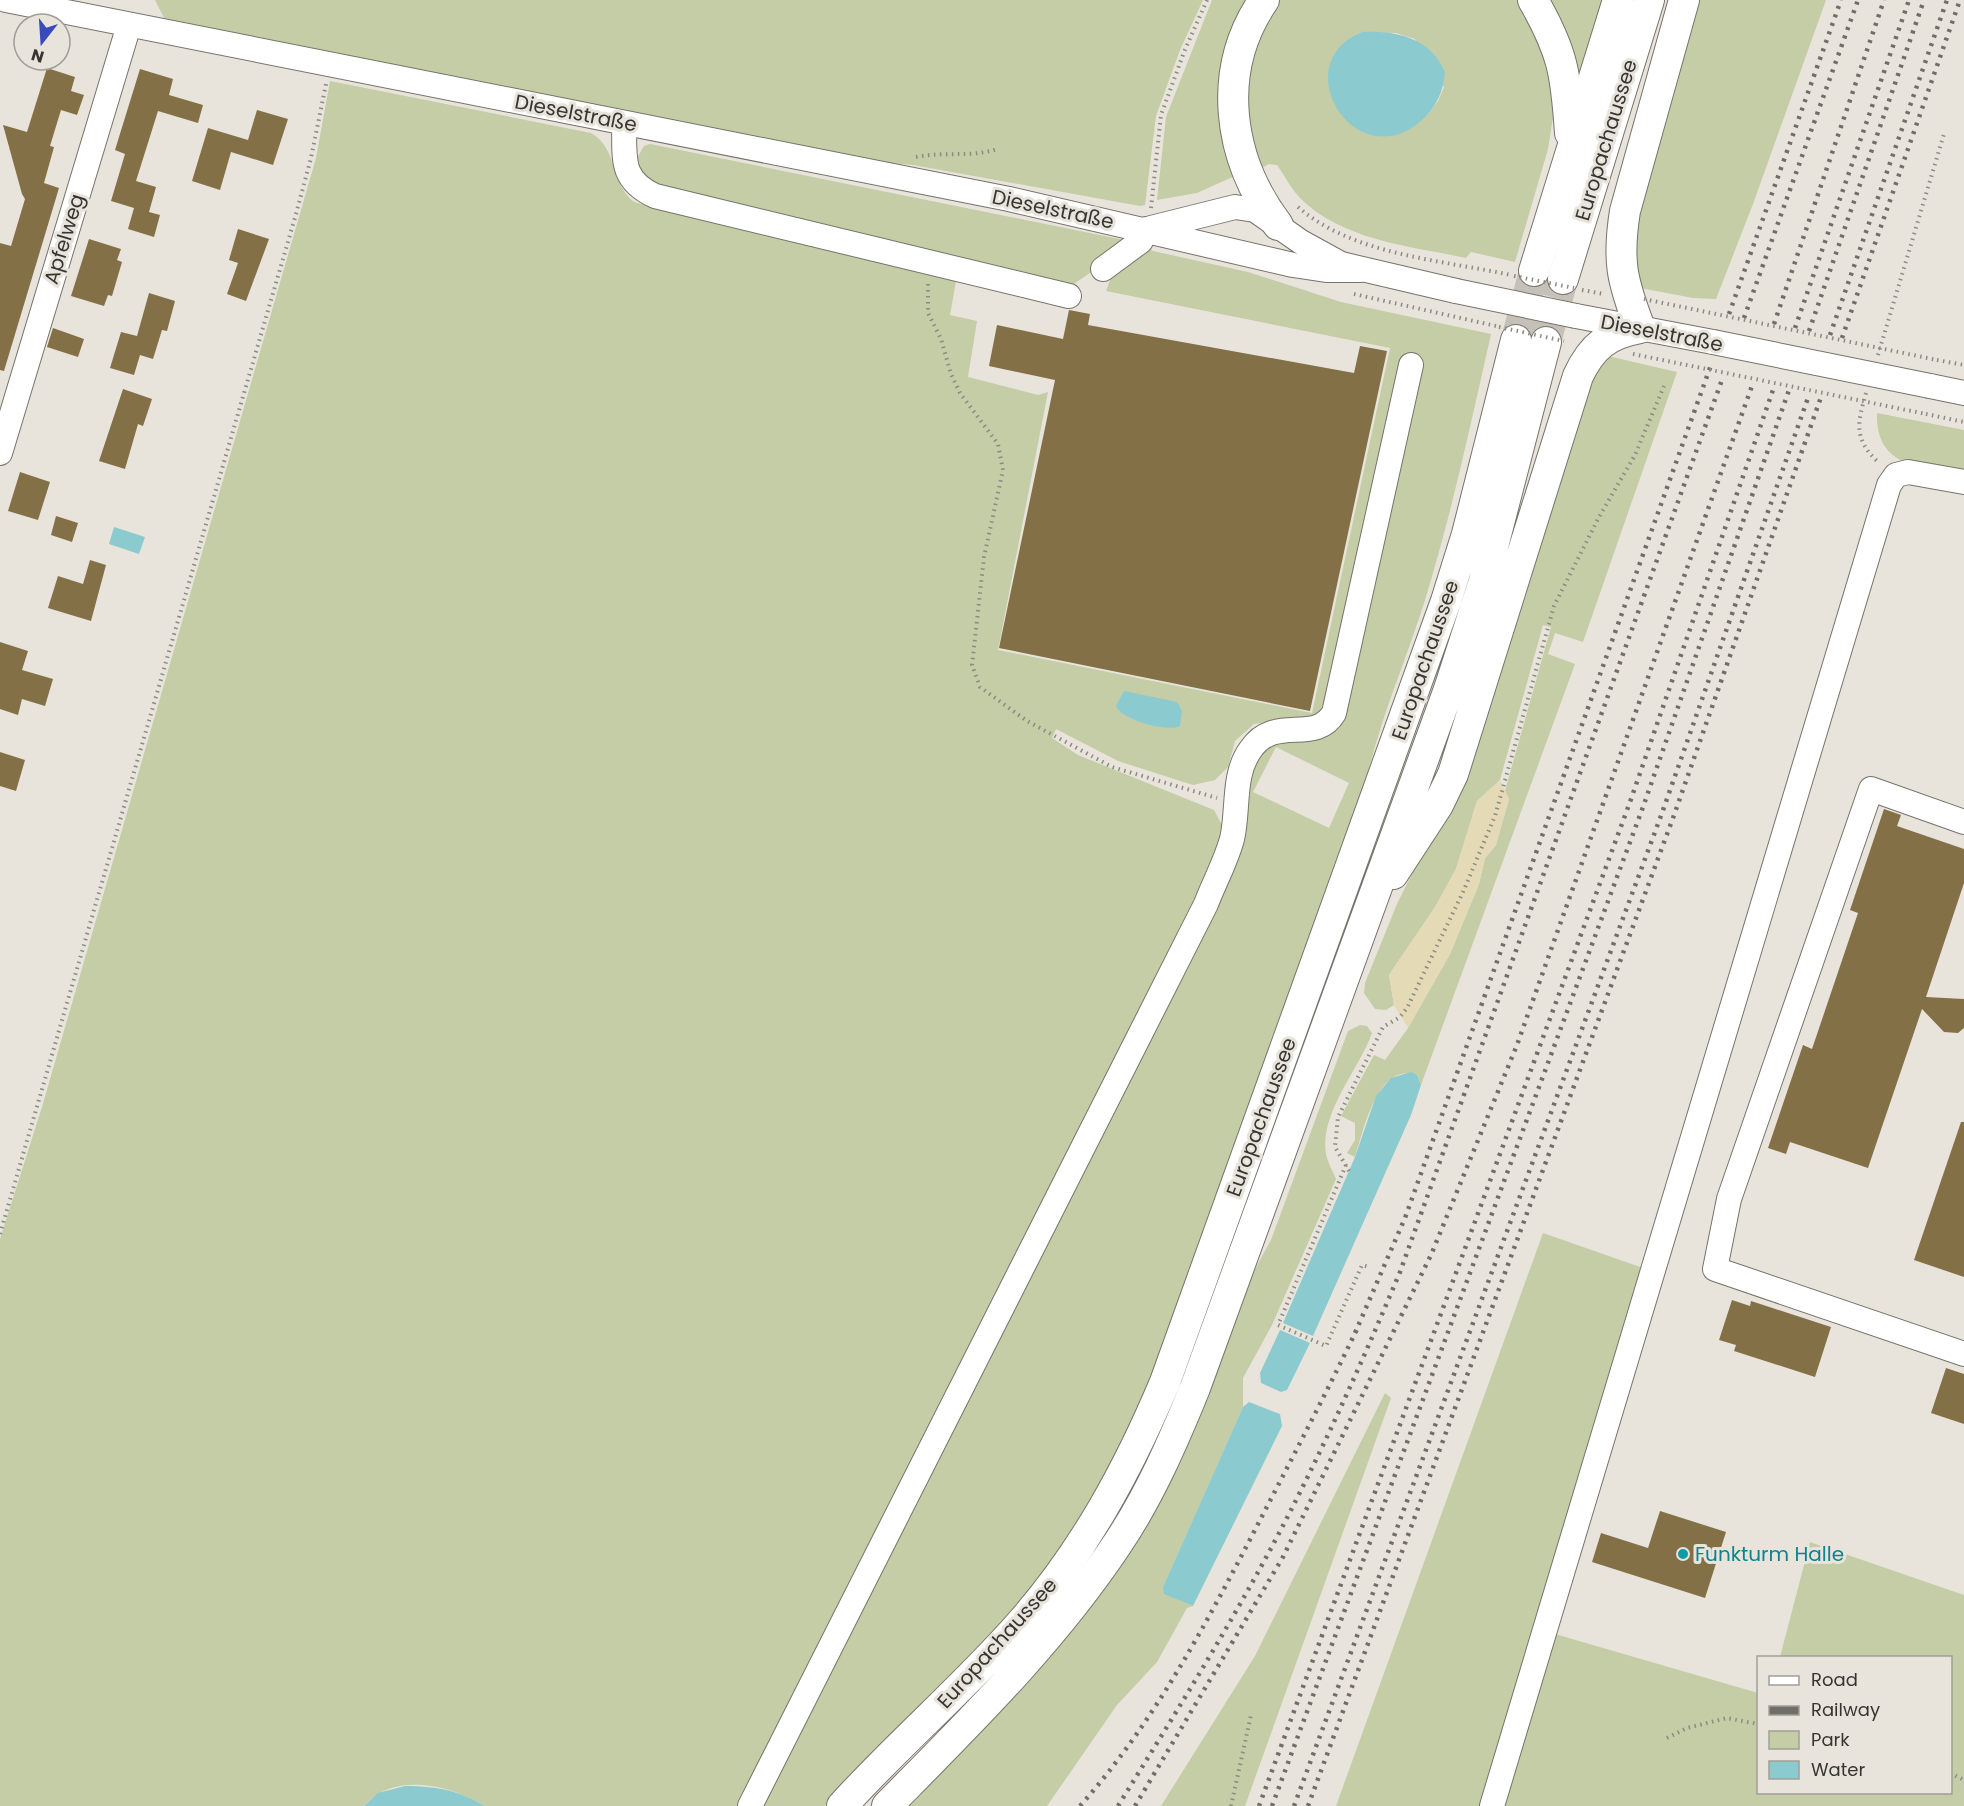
<svg xmlns="http://www.w3.org/2000/svg" width="1964" height="1806" viewBox="0 0 1964 1806" font-family="Poppins,sans-serif">
<style>
.green{fill:#c4cda5;fill-rule:evenodd}
.sand{fill:#e4dbb6}
.water{fill:#8bcacf}
.building{fill:#847046}
.lines{fill:none;stroke-linecap:round;stroke-linejoin:round}
.major-tunnel{stroke:#c5c1b9;stroke-width:30;stroke-dasharray:30 15;stroke-linecap:butt}
.minor-casing{stroke:#77736b;stroke-width:26}
.major-casing{stroke:#77736b;stroke-width:32}
.path{stroke:#8d8a84;stroke-width:4;stroke-dasharray:1.5 4.5;stroke-linecap:butt}
.minor{stroke:#fff;stroke-width:24}
.major{stroke:#fff;stroke-width:30}
.rail{stroke:#706e69;stroke-width:4.5;stroke-dasharray:3 6;stroke-linecap:butt}
.minor-bridge-casing{stroke:#77736b;stroke-width:26;stroke-linecap:butt}
.path-bridge{stroke:#8d8a84;stroke-width:4;stroke-dasharray:1.5 4.5;stroke-linecap:butt}
.minor-bridge{stroke:#fff;stroke-width:24}
.culture-dot{fill:#0f9aa8;stroke:#e8e4db;stroke-width:2}
.labels{text-anchor:middle;dominant-baseline:central;stroke-width:6;stroke-linejoin:round;paint-order:stroke}
.street-label{font-size:20px;fill:#373532;stroke:#e8e4db}
.culture-label{font-size:20px;fill:#0d838f;stroke:#e8e4db;text-anchor:start}
</style>
<rect width="100%" height="100%" fill="#e8e4db"/>
<path class="green" d="M155 0H1203L1180 50 1156 116 1145 205 1140 206 913 165 877 162 170 22 164 18Z
M1212 0H1250L1237 175 1197 193 1157 200 1166 117Z
M1280 0H1522L1544 42 1555 105 1548 149 1515 262 1471 252 1466 258C1411 246 1344 241 1301 199 1291 189 1285 176 1277 165L1269 164 1262 168C1257 153 1250 138 1248 123 1241 79 1255 36 1280 0ZM1362 32 1396 33 1415 39 1444 87 1438 101 1428 114 1328 80C1333 58 1340 41 1362 32Z
M1546 0H1606L1581 82Z
M1692 0H1826L1753 204 1716 299 1693 298 1635 287 1629 232Z
M330 81 591 133C618 148 610 183 634 202L956 281 950 315 977 321 968 377 1038 395 1048 392 998 650 1312 713 1390 348 1106 291 1111 277 1147 248 1153 251 1248 272 1341 302 1491 334C1471 423 1452 512 1425 600 1405 664 1377 725 1364 791L1157 1362C1128 1431 1097 1498 1054 1559 988 1651 898 1721 825 1806H759L1184 975 1218 900 1252 764C1255 760 1258 751 1262 748 1279 734 1334 749 1335 725 1336 718 1333 709 1331 701L1318 719H1283L1254 724 1235 741 1228 767 1215 780 1193 785 1118 761 1056 729 1052 738 1078 755 1214 810 1223 827 1205 879 739 1806H484C457 1788 409 1775 378 1794 373 1797 368 1802 364 1806H0V1239L42 1107 316 158ZM1276 747 1349 783 1329 828 1253 792Z
M650 144 1134 242 1071 286 675 194 642 180 636 160 644 146Z
M1612 357 1677 372 1583 642 1555 633 1548 654 1575 664 1421 1085 1417 1075C1377 1062 1364 1130 1355 1157L1347 1153 1355 1140V1123L1341 1116 1374 1055 1385 1060 1408 1028 1450 954 1479 884 1485 858 1496 845 1509 799 1505 791 1551 627 1543 625 1500 780 1477 801 1456 869 1435 907 1389 975 1394 1005 1386 1010 1375 1009 1364 993 1365 983 1397 904 1438 821 1587 381 1602 358Z
M1877 413 1964 430V475C1923 468 1875 468 1877 413Z
M1360 1025 1367 1026 1372 1033C1359 1070 1316 1117 1327 1158 1329 1165 1333 1172 1336 1179L1272 1325 1243 1378V1407L1163 1587 1165 1594 1193 1606 1187 1608 1157 1662 1117 1705 1047 1806H901L1037 1665 1271 1240 1348 1031Z
M1543 1233 1643 1268 1481 1806H1336Z
M1385 1393 1391 1398 1245 1806H1161L1255 1656Z
M1810 1542 1964 1595V1806H1504L1555 1634 1758 1693V1792H1950V1658L1780 1657Z"/>
<path class="sand" d="M1500 780 1509 799 1496 845 1485 858 1479 884 1450 954 1408 1028 1394 1005 1389 975 1435 907 1456 869 1477 801Z"/>
<path class="water" d="M1362 32C1396 30 1431 38 1445 72 1443 92 1437 106 1422 120 1356 179 1284 64 1362 32Z
M114 527 145 537 139 554 109 544Z
M1124 691 1177 702 1182 711 1180 726C1168 733 1120 719 1116 706Z
M1411 1072 1417 1075 1421 1085 1411 1115 1313 1336 1283 1323 1355 1157 1376 1096 1391 1078Z
M1280 1330 1310 1343 1287 1390 1281 1392 1261 1383 1260 1373Z
M1249 1402 1280 1414 1282 1426 1193 1606 1164 1594 1163 1587 1243 1407Z
M405 1786C434 1786 460 1790 484 1806H364L378 1793Z"/>
<path class="building" d="M47 68 75 77 71 91 84 95 77 115 61 110 50 146 54 147 44 183 59 188 4 371 0 370V243L11 246 25 199 22 194 3 125 27 132Z
M140 69 173 79 169 95 203 105 198 123 158 111 136 181 156 187 149 212 160 215 154 237 128 229 134 208 111 201 125 154 115 150Z
M257 110 288 119 273 165 231 152 220 190 192 181 208 128 248 140Z
M238 229 269 239 246 301 227 294 238 263 229 260Z
M89 239 121 249 117 260 122 262 112 296 108 295 104 306 71 296Z
M149 293 175 301 167 331 162 330 153 359 140 355 134 375 110 368 121 332 137 336Z
M1069 310 1090 314 1088 325 1354 373 1360 346 1387 351 1310 711 999 648 1055 380 989 366 997 325 1063 339Z
M53 328 84 339 78 357 47 347Z
M123 389 152 399 143 426 138 424 125 469 99 461Z
M20 472 50 482 38 520 8 511Z
M56 516 78 523 72 542 51 535Z
M90 560 106 565 91 621 48 608 58 576 83 584Z
M0 642 28 651 22 670 53 679 45 706 22 699 18 715 0 709Z
M0 752 25 760 16 791 0 786Z
M1884 809 1901 815 1897 826 1964 849V883L1926 997 1964 999V1028L1958 1033 1944 1032 1922 1009 1868 1168 1790 1142 1786 1154 1768 1148 1803 1045 1812 1049 1858 913 1850 910Z
M1961 1122H1964V1277L1914 1260Z
M1732 1300 1750 1306 1751 1301 1831 1327 1815 1377 1734 1351 1736 1345 1719 1340Z
M1946 1368 1964 1374V1424L1931 1413Z
M1660 1511 1726 1532 1705 1598 1592 1562 1601 1533 1648 1548Z"/>
<g class="lines">
<path class="major-tunnel" d="M1516 340 1534 271
M1546 342 1563 279"/>
<g class="minor-casing">
<path id="minor" d="M6 0 1009 199 1293 265 1326 270H1361
M624 123C625 158 619 179 655 196L1069 296
M1151 228 1235 207 1255 210 1301 242 1341 264 1456 291
M1103 269 1141 241 1146 229
M1576 316 1713 342
M1930 386 1964 393
M0 453 129 25
M1964 822 1871 789 1729 1199 1715 1269 1964 1354
M750 1806 1206 904C1214 883 1226 861 1232 839 1239 810 1232 774 1251 749 1275 714 1315 745 1334 713L1411 365
M1492 1806 1889 485 1896 475 1908 472 1964 482"/>
</g>
<g class="major-casing">
<path id="major" d="M1264 0C1215 71 1228 159 1278 225
M1533 0C1563 52 1566 74 1570 133
M1534 271 1618 0
M1563 279 1649 0
M1393 874 1438 805 1453 774 1578 376C1592 346 1608 334 1640 328 1622 281 1617 261 1625 211L1684 0
M842 1806C899 1743 965 1687 1021 1623 1084 1551 1128 1470 1165 1382L1446 601 1467 534 1516 340
M887 1806C969 1723 1053 1641 1118 1543 1150 1495 1173 1442 1195 1388L1449 689 1484 581 1546 342"/>
</g>
<path class="path" d="M916 157C946 151 968 158 998 149
M1298 207C1353 255 1441 260 1511 275
M1151 208 1161 115 1184 52 1207 0
M928 284V313L941 339 951 374 960 393 998 444 1003 470 984 557 972 665 980 687 1027 721 1112 767 1217 798
M1582 290 1604 294
M1354 294 1496 326
M1878 355 1944 134
M1937 360 1964 365
M1866 393C1857 424 1854 439 1878 462
M1926 414 1964 422
M1346 1165 1278 1325 1326 1346 1362 1265 1369 1267
M1349 1171 1335 1147 1338 1117 1383 1027 1400 1017 1407 1008 1463 892 1495 816 1554 606 1599 517 1635 455 1664 386
M0 1234 296 214 311 158 326 84
M1667 1738 1687 1728 1727 1718 1758 1724
M1950 1773 1964 1780
M1231 1806 1251 1715"/>
<use href="#minor" class="minor"/>
<use href="#major" class="major"/>
<path class="rail" d="M1729 314 1841 0
M1744 318 1858 0
M1774 324 1884 0
M1795 328 1909 0
M1809 331 1924 0
M1830 335 1947 0
M1842 338 1960 0
M1355 1333 1405 1218 1711 365
M1080 1806C1154 1723 1206 1624 1257 1526 1291 1460 1326 1394 1358 1327
M1118 1806C1170 1722 1222 1639 1269 1552 1318 1461 1360 1367 1400 1272L1723 377
M1135 1806 1283 1557 1431 1255 1517 1045 1753 383
M1259 1806 1630 802 1774 387
M1272 1806 1643 807 1789 390
M1294 1806 1662 813 1809 395
M1308 1806 1673 818 1821 397"/>
<g class="minor-bridge-casing">
<path id="minor-bridge" d="M1456 291 1576 316
M1713 342 1930 386"/>
</g>
<path class="path-bridge" d="M1514 276 1574 288
M1644 299 1937 360
M1499 327 1564 341
M1633 354 1926 414"/>
<use href="#minor-bridge" class="minor-bridge"/>
</g>
<circle class="culture-dot" cx="1683" cy="1554" r="6"/>
<g class="labels">
<g class="street-label">
<text transform="translate(576 113) rotate(11)">Dieselstraße</text>
<text transform="translate(1606 140) rotate(-73)">Europachaussee</text>
<text transform="translate(1053 209) rotate(12)">Dieselstraße</text>
<text transform="translate(64 239) rotate(-73)">Apfelweg</text>
<text transform="translate(1662 333) rotate(11)">Dieselstraße</text>
<text transform="translate(1425 660) rotate(-71)">Europachaussee</text>
<text transform="translate(1261 1117) rotate(-70)">Europachaussee</text>
<text transform="translate(997 1643) rotate(-48)">Europachaussee</text>
</g>
<g class="culture-label">
<text x="1695" y="1554">Funkturm Halle</text>
</g>
</g>
<rect x="1757" y="1656" width="195" height="138" fill="#e8e4db" stroke="#a19e97" stroke-width="1.5"/>
<rect x="1769" y="1676" width="30" height="9" fill="#ffffff" stroke="#a19e97" stroke-width="1.5"/>
<text x="1811" y="1686" font-size="18" fill="#373532">Road</text>
<rect x="1769" y="1706" width="30" height="9" fill="#706e69" stroke="#a19e97" stroke-width="1.5"/>
<text x="1811" y="1716" font-size="18" fill="#373532">Railway</text>
<rect x="1769" y="1731" width="30" height="18" fill="#c4cda5" stroke="#a19e97" stroke-width="1.5"/>
<text x="1811" y="1746" font-size="18" fill="#373532">Park</text>
<rect x="1769" y="1761" width="30" height="18" fill="#8bcacf" stroke="#a19e97" stroke-width="1.5"/>
<text x="1811" y="1776" font-size="18" fill="#373532">Water</text>
<g transform="translate(42 42) rotate(197)"><circle r="28" fill="#e8e4db" stroke="#a19e97" stroke-width="1.5"/>
<path d="M0-4.5L10 22L0 15L-10 22Z" fill="#384abc"/>
<text y="-9" font-size="16" font-weight="bold" text-anchor="middle" fill="#373532">N</text>
</g>
</svg>
